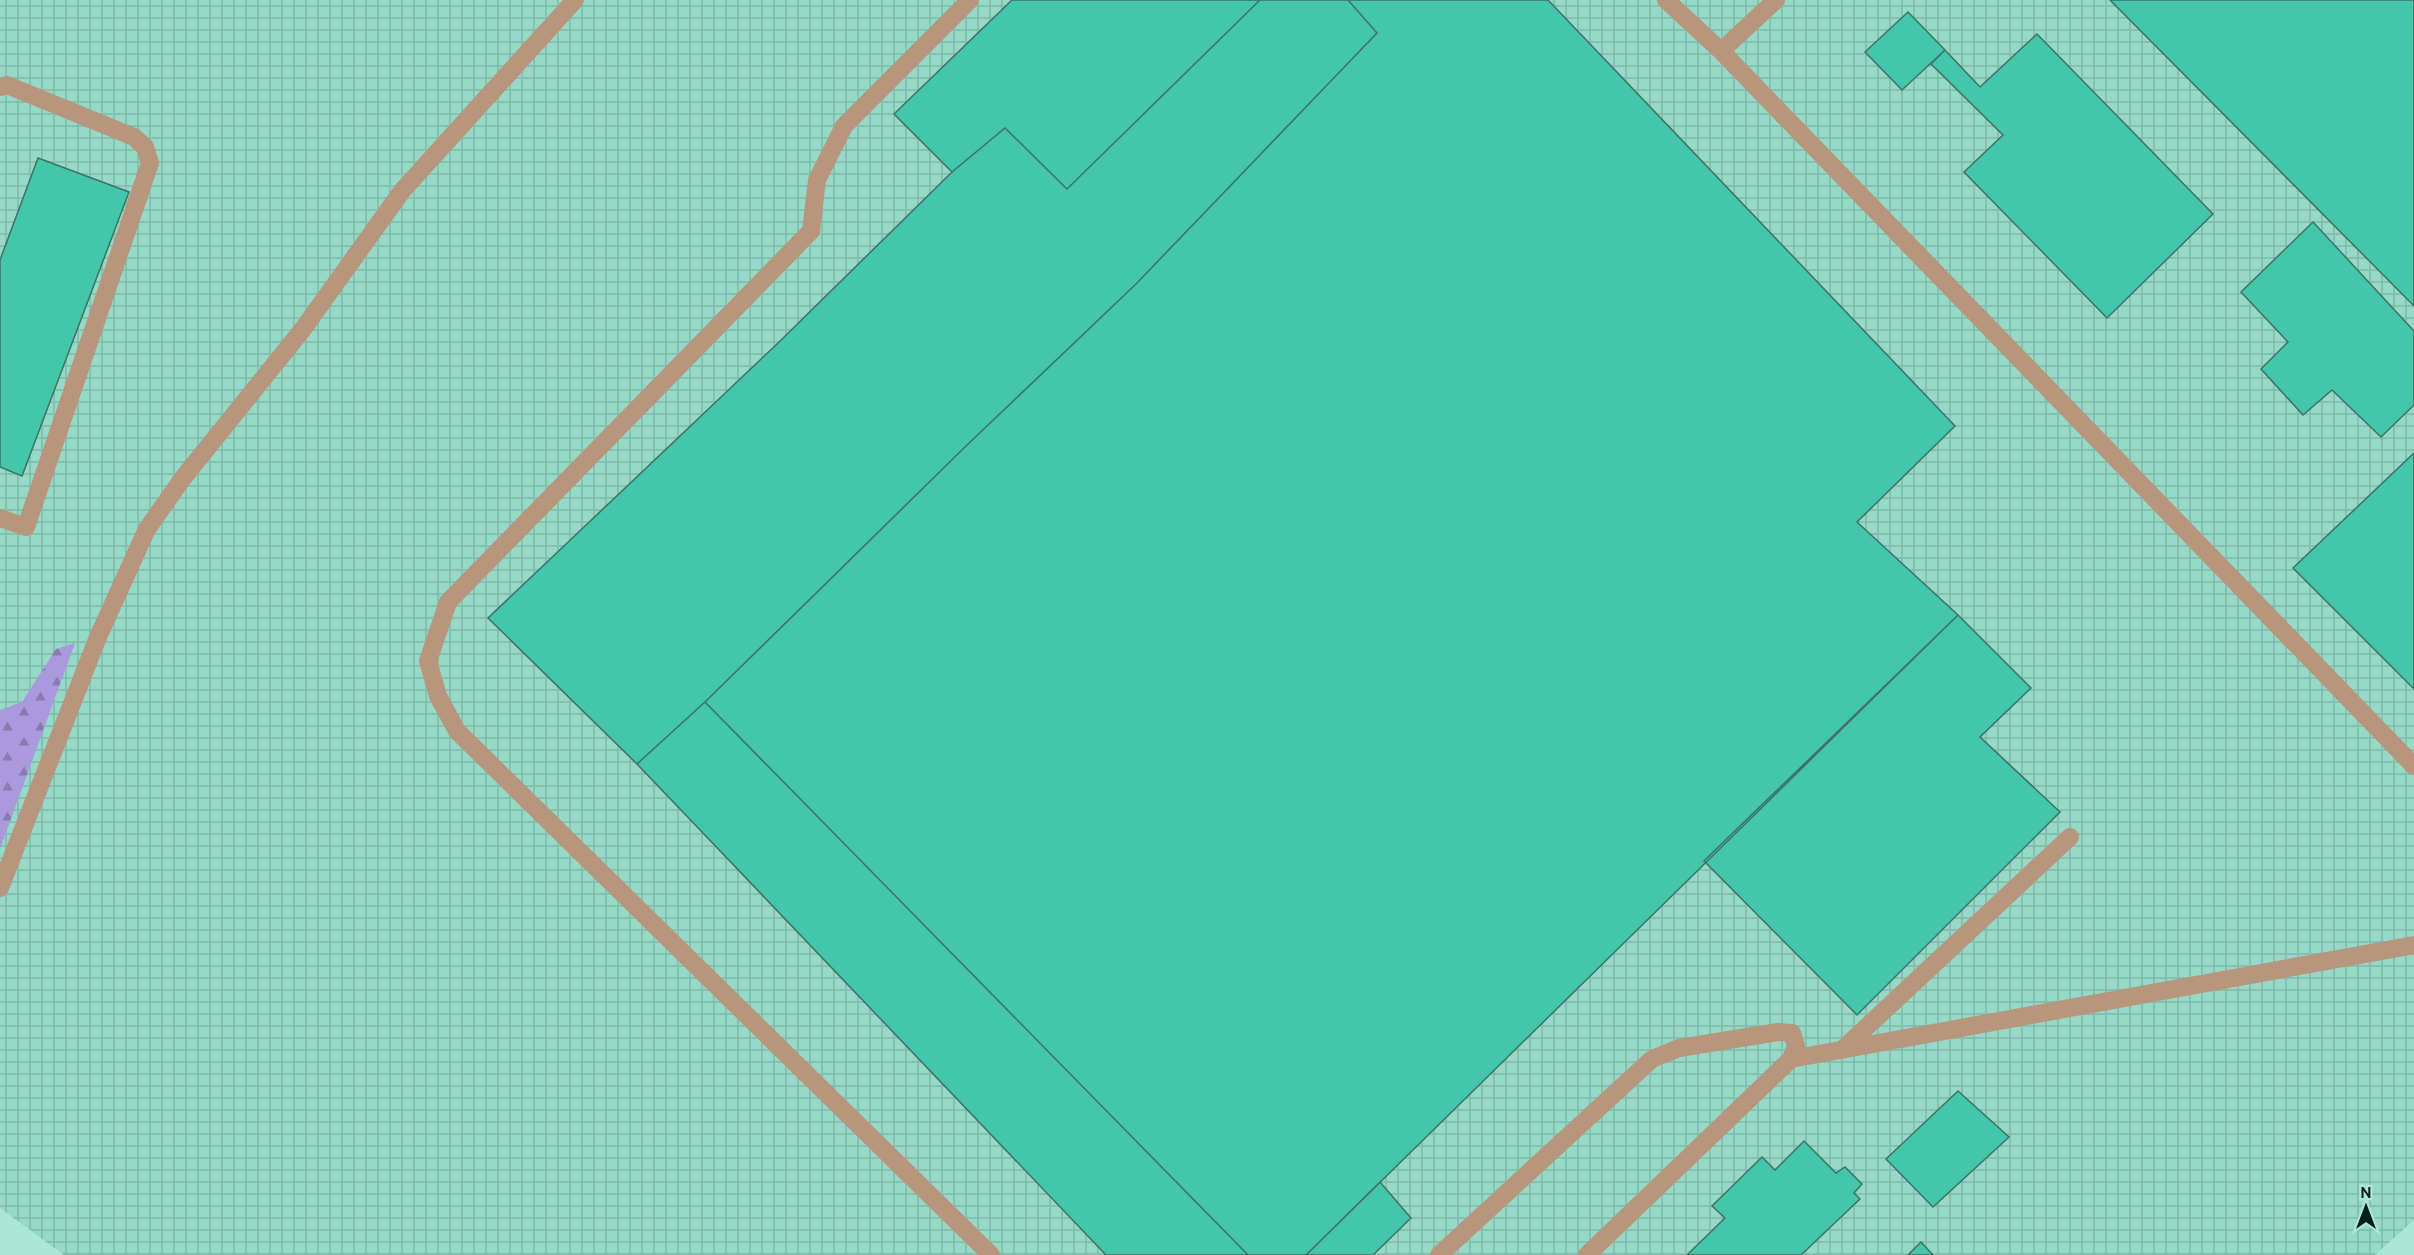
<svg xmlns="http://www.w3.org/2000/svg" width="2414" height="1255" viewBox="0 0 2414 1255" font-family="Cabin,sans-serif">
<style>
.industrial{fill:url(#industrial-grid)}
.forest{fill:url(#forest-firs)}
.building{fill:#44c6aa;stroke:#3c7365;stroke-width:1.5}
.lines{fill:none;stroke-linecap:round;stroke-linejoin:round}
.minor{stroke:#b8957d;stroke-width:18}
</style>
<defs>
<pattern id="industrial-grid" width="8" height="8" patternUnits="userSpaceOnUse" patternTransform="scale(1.5)"><rect width="8" height="8" fill="#96d9c7"/><path d="M0 4h8M4 0v8" fill="none" stroke="#80baaa"/></pattern>
<pattern id="forest-firs" width="22" height="20" patternUnits="userSpaceOnUse" patternTransform="scale(1.5)"><rect width="22" height="20" fill="#aa99dc"/><path d="M5 1l3.5 6h-7zM16 11l3.5 6h-7z" fill="#887cb1"/></pattern>
</defs>
<rect width="100%" height="100%" fill="#ace6d5"/>
<path class="industrial" d="M0 0H2414V1220L2375 1255H64L0 1208Z"/>
<path class="forest" d="M75 643 0 849V710L22 702 56 649Z"/>
<path class="building" d="M1012 0H1260L1067 189 1005 128 952 172 894 114Z
M1260 0H1348L1377 33 1136 284 966 446 705 702 637 764 488 618 777 344 952 172 1005 128 1067 189Z
M1348 0H1548L1955 426 1857 522 1958 615 1306 1255H1248L705 702 966 446 1136 284 1377 33Z
M2110 0H2414V306Z
M1908 12 1945 50 1902 90 1865 52Z
M2037 34 2213 214 2107 318 1964 172 2003 135 1931 64 1945 50 1980 87Z
M38 158 129 192 22 476 0 467V260Z
M2313 222 2414 331V405L2381 437 2332 390 2303 415 2261 369 2288 342 2241 292Z
M2414 453V689L2293 568Z
M1958 615 2031 688 1980 737 2060 812 1857 1015 1704 861Z
M705 702 1248 1255H1106L637 764Z
M1958 1091 2009 1137 1933 1207 1886 1159Z
M1804 1141 1836 1173 1845 1167 1862 1184 1854 1193 1860 1199 1801 1255H1687L1725 1218 1712 1206 1762 1157 1775 1170Z
M1380 1182 1411 1218 1373 1255H1306Z
M1921 1242 1933 1255H1908Z"/>
<g class="lines">
<path class="minor" d="M970 0 844 126 817 180 811 231 448 602 428 661 438 696 457 731 991 1255
M1666 0 1721 51 2414 766
M1721 51 1776 0
M0 87 7 85 134 137 145 147 150 163 26 527 0 518
M0 888 98 637 147 529 183 478 303 329 402 191 575 0
M1843 1049 2070 837
M1791 1059 2414 945
M1439 1255 1652 1059 1679 1048 1778 1032 1792 1033 1796 1046 1791 1059 1587 1255"/>
</g>
<g transform="translate(2366 1207)" stroke="#ace6d5" stroke-width="4.5" paint-order="stroke">
<path d="M0-4.5L10 22L0 15L-10 22Z" fill="#061e18"/>
<text y="-9" font-size="16" font-weight="bold" text-anchor="middle" fill="#061e18">N</text>
</g>
</svg>
